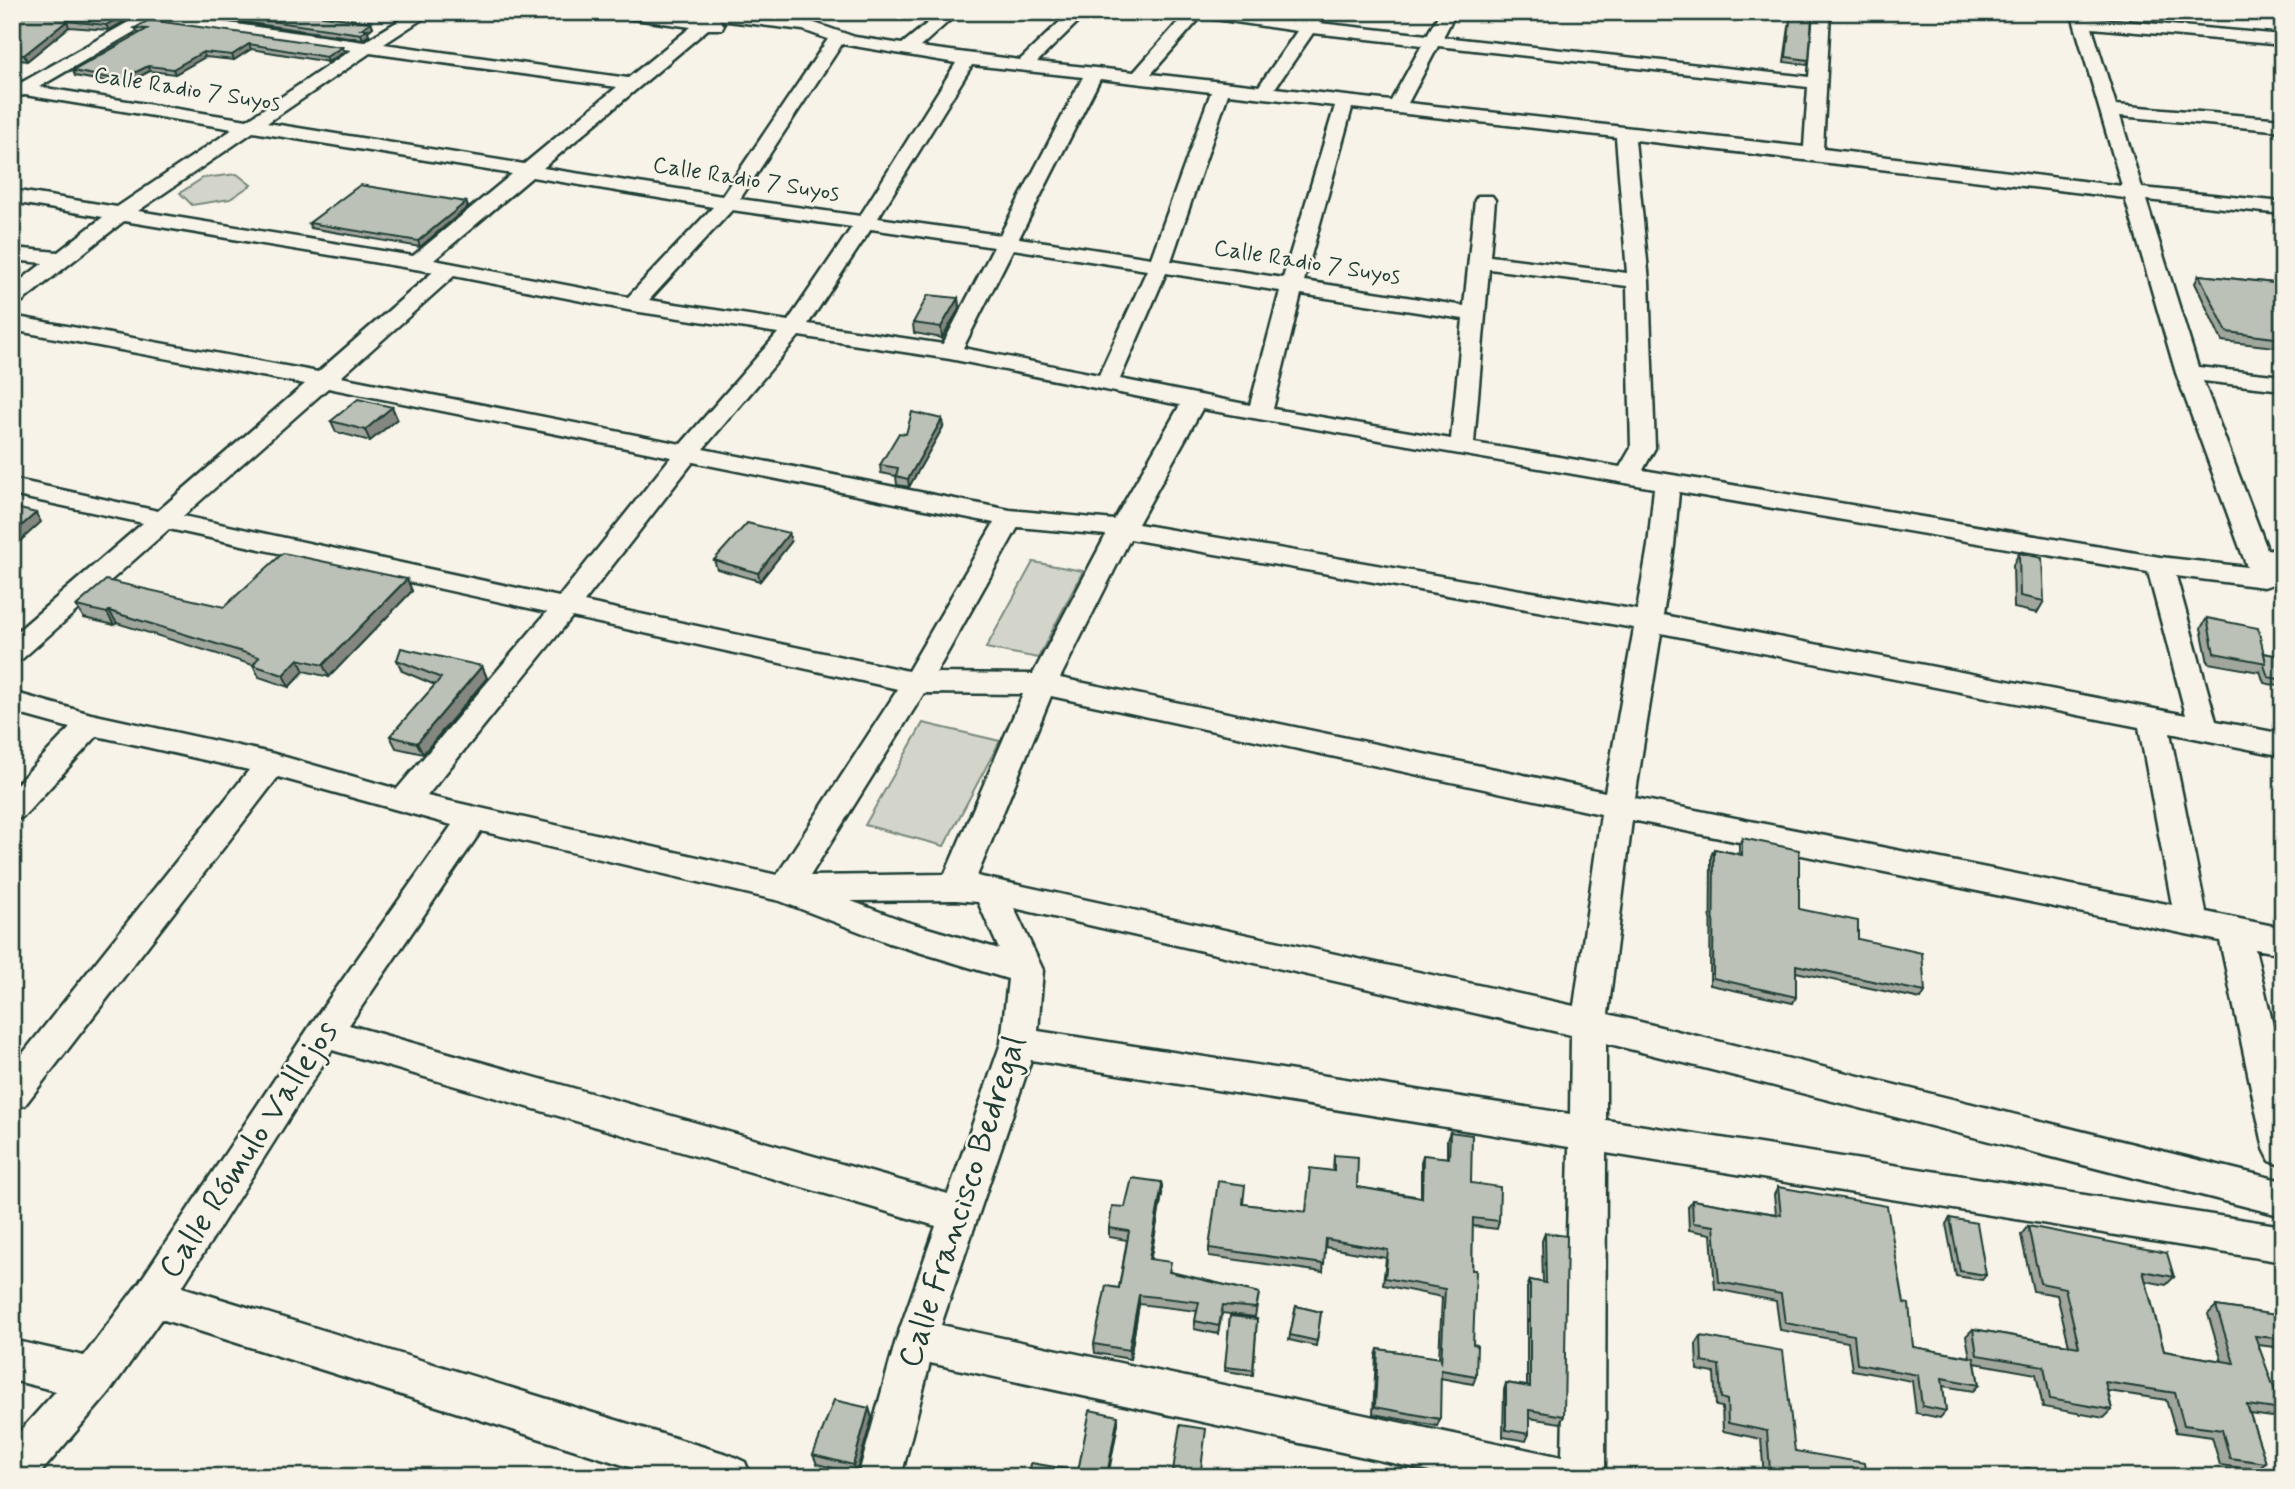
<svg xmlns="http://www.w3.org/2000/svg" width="2295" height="1489" viewBox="0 0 2295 1489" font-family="Mynerve,sans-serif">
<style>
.green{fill:#d3d5ca;stroke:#79897f;stroke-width:2}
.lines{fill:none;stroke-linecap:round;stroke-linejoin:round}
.street-casing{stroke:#1f3d34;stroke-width:5}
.street{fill:#f7f3e8;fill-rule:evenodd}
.wall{fill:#a1a69d;stroke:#1f3d34;stroke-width:2}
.shaded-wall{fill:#83877f;stroke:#1f3d34;stroke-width:2}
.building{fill:#bbc1b6;stroke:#1f3d34;stroke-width:2}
.labels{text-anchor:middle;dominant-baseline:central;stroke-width:5;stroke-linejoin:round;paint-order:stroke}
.far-street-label{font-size:23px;fill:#1f3d34;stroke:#f7f3e8}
.near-street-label{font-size:33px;fill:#1f3d34;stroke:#f7f3e8}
</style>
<rect width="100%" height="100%" fill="#f7f3e8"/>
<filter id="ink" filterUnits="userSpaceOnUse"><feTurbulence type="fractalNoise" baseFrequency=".0143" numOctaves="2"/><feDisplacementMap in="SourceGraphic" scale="14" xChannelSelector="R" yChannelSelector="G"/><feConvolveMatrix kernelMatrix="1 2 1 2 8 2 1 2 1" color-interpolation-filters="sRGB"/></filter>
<g filter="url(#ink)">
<path class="green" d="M237 174 251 185 230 199 192 205 180 193 203 178Z
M1033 562 1083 571 1038 658 986 648Z
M923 723 1000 741 944 846 865 825Z"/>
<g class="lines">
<g class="street-casing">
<path id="street" d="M105 12H151L364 42 413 12H433L384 44 628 78 691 27 620 17 612 12H659L701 18 689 15 687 12H740L806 20 855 37 902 44 941 12H959L920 47 1020 60 1070 12H1088L1037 62 1134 72 1187 12H1238L1304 21 1310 12H1324L1319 23 1427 35 1440 12H1456L1443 37 1809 77 1814 12H1830L1823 149 2122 186 2071 12H2087L2089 18 2283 35V45L2092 28 2116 105 2283 119V131L2120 116 2142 188 2283 202V214L2146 200 2198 367 2283 376V390L2203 381 2267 549 2283 551V567H2273L2277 578 2273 584 2264 587 2176 576 2216 721 2283 734V756L2170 733 2206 912 2283 928V954L2255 949 2283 1068V1166L2270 1161 2264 1149 2220 941 1632 820 1608 1014 2283 1181V1216L1606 1043V1120L2283 1226V1262L1606 1153 1605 1477H1457L930 1363 901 1477H858L896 1340 936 1226 332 1050 182 1287 730 1455 745 1462 751 1477H661L161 1319 108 1394 37 1477H12V1440L56 1391 12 1380V1340L84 1356 139 1283 312 1023 452 825 278 777 25 1105 12 1110V1067L249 770 97 736 23 817 12 820V789L70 728 12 712V692L91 714 271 753 397 789 547 612 169 529 22 659 12 661V636L143 523 12 495V479L158 511 305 384 12 330V316L318 372 433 272 124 221 20 303 12 304V287L43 263 12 260V248L58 252 103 217 12 202V190L117 207 233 129 25 95 12 97V83L19 84 132 20 107 15ZM1201 17 1297 31 1259 86 1151 74ZM719 20 803 30 828 39 722 196 543 168 708 29H722L724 25ZM151 22 351 50 247 120 39 87ZM1313 33 1422 45 1391 101 1275 88ZM842 44 956 63 860 216 740 199ZM1438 46 1808 87 1804 147 1408 103ZM370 53 617 87 524 164 267 123ZM972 65 1083 77 1000 235 878 218ZM1100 79 1211 92 1151 258 1019 238ZM1228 94 1335 106 1283 278 1171 261ZM1352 108 1616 137 1627 273 1490 256 1495 200 1492 196H1478L1475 200 1464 306 1304 281ZM253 132 512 174 413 256 138 211ZM1635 140 2125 198 2176 373 2247 567 2160 557 1643 470 1655 448 1649 281ZM532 177 713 207 628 297 434 260ZM732 210 852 227 788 321 649 300ZM871 229 994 247 943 344 808 324ZM1013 249 1147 270 1099 375 963 348ZM1489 269 1627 286 1631 448 1620 467 1474 443ZM1166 273 1280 291 1250 405 1120 379ZM454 276 633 311 778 333 681 444 341 377ZM1301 294 1463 319 1451 439 1273 409ZM799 336 950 359 1180 405 1114 520 1010 510 703 449ZM328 388 671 457 559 597 183 516ZM1202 409 1654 488 1648 546 1637 610 1138 524ZM693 462 994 523 908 671 584 602ZM1679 492 2148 572 2186 715 1663 615 1674 546ZM1018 527 1106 535 1033 674 936 673ZM1130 539 1634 628 1605 792 1060 678ZM572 617 898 689 777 875 427 796ZM1661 633 2139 727 2172 905 1635 798ZM924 693 1023 694 945 874 810 876ZM1051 696 1601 814 1574 1006 977 876ZM481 831 780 901 889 943 1008 979 1001 1043 948 1194 349 1025ZM956 900 978 902 999 949 907 922 851 901ZM1014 908 1571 1035 1570 1114 1038 1031 1043 970ZM1031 1060 1569 1147 1562 1457 941 1325Z"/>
</g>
<use href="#street" class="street"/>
</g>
<path class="wall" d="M12 12 125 21 109 30 69 27 27 61 12 59Z
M172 12H338L331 17 371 22 373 27 368 31 369 35 363 39Z
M1791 13 1809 60 1807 65 1784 62Z
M135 28 342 47 344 52 328 62 251 49 234 60 205 57 175 74 150 71 123 85 75 76 73 71 140 33H138Z
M466 202 468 207 420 247 311 228 309 223Z
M2199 275 2283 284V348L2222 341 2195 283Z
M958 298 959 309 942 338 914 333 913 323Z
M392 407 397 419 370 441 336 432 331 421Z
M943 427 909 487 897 485 896 476 881 473 880 465 906 434Z
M791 542 760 581 717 569 714 560Z
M2019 553 2044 601 2037 613 2014 608 2013 565Z
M407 579 412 591 329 677 304 671 289 687 259 677 253 665 117 623 114 625 84 618 76 606 224 607Z
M2207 618 2264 653 2283 657V687L2264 683 2260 671 2259 672 2208 663 2201 628Z
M397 660 482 666 487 678 423 754 396 748 390 736 435 685 402 671Z
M1742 838 1799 909 1858 939 1925 992 1921 999 1796 972V997L1793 1003 1710 985 1711 856 1714 849 1739 854V845Z
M1450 1132 1471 1183 1499 1221 1497 1229 1472 1226 1473 1344 1476 1376 1473 1384 1440 1378V1419L1437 1426 1373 1414 1376 1356 1378 1349 1439 1358 1442 1297 1383 1285 1386 1258 1325 1247 1323 1272 1209 1256V1248L1243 1204 1305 1212 1333 1171 1334 1155 1357 1187 1421 1197V1163L1423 1155 1447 1158V1140Z
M1778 1187 1904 1303 1913 1347 1970 1357 1966 1336 1973 1329 2069 1345 2057 1295 2033 1291 2021 1235 2028 1226 2174 1277 2166 1285 2146 1281 2164 1351 2222 1361 2208 1314 2216 1306 2283 1316V1348L2258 1345 2282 1410 2272 1417 2250 1414 2266 1463 2256 1470 2220 1465 2212 1437 2176 1432 2166 1400 2108 1391 2112 1410 2104 1418 2043 1407 2036 1374 1975 1363 1979 1385 1973 1391 1943 1386 1946 1411 1940 1418 1916 1413 1912 1381 1852 1370 1848 1342 1780 1330 1776 1301 1715 1289 1711 1234 1689 1230 1688 1207 1692 1200 1776 1214 1774 1195Z
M1162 1194 1150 1259 1171 1272 1259 1293 1255 1317 1222 1313 1218 1334 1194 1329 1197 1311 1139 1304 1130 1359 1095 1353 1094 1344 1119 1288 1127 1240 1109 1237V1228L1125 1207Z
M1950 1218 1986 1275 1982 1280 1956 1276 1946 1224Z
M1545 1233 1564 1416 1560 1423 1529 1418V1434L1526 1441 1503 1437 1504 1390 1506 1383 1527 1386V1288L1530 1280 1543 1283 1542 1241Z
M1296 1306 1321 1312 1316 1346 1289 1340Z
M1230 1316 1257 1319 1253 1375 1225 1371Z
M1701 1336 1795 1451 1867 1477H1764L1761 1439 1723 1431 1722 1407 1716 1406 1714 1373 1697 1370 1696 1344Z
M869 1408 872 1418 856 1474 817 1464 813 1455Z
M2026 1468 2082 1477H2016Z"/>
<path class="shaded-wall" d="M328 12H338L325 21 323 16Z
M122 16 125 21 109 30 106 25Z
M67 21 69 27 27 61 24 55Z
M371 22 373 27 368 31 369 35 363 39 361 34V29Z
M249 44 251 49 234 60 232 55Z
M342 47 344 52 328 62 326 57Z
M203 52 205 57 175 74 173 69Z
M148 66 150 71 123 85 120 80Z
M466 202 468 207 420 247 418 241Z
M958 298 959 309 942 338 941 327Z
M392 407 397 419 370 441 365 430Z
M942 419 943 427 909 487 908 479Z
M36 513 41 522 17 544 12 536V534Z
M789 533 791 542 760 581 758 573Z
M407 579 412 591 329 677 323 665Z
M109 611 117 623 114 625 107 613Z
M298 659 304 671 289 687 283 675Z
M482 666 487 678 423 754 417 743Z
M1162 1185V1194L1149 1268V1259Z
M1139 1295V1304L1130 1359 1129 1350Z
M869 1408 872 1418 856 1474 853 1465Z
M1118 1416V1424L1108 1477H1107Z"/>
<path class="building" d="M12 12H105L122 16 106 25 67 21 24 55 12 54Z
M208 12H328L323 16 371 22 361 29H367L361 34Z
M1791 13 1812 16 1809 60 1786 57Z
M149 20 342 47 326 57 249 44 232 55 203 52 173 69 148 66 120 80 73 71 147 29 135 28Z
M360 185 466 202 418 241 309 223Z
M2199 275 2283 284V339L2227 332Z
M928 295 958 298 941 327 913 323Z
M358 399 392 407 365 430 331 421Z
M912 412 942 419 908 479 896 476 898 468 880 465 899 433 906 434Z
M12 507 36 513 12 534Z
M747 523 789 533 758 573 714 560Z
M283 553 407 579 323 665 298 659 283 675 253 665 259 657 109 611 107 613 76 606 106 580 224 607Z
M2019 553 2042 558 2044 601 2020 596Z
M2207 618 2258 628 2266 663 2214 653Z
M401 648 482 666 417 743 390 736 441 678 397 660Z
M2264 653 2283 657V680L2268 677 2264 665 2266 663Z
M1742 838 1799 850V909L1858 921V939L1922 953 1925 992 1796 965V997L1713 978 1714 849 1742 855Z
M1450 1132 1472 1135 1471 1183 1500 1187 1499 1221 1473 1218 1472 1270H1476L1473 1344 1477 1345 1476 1376 1441 1370 1440 1419 1375 1407 1378 1349 1441 1358V1364L1445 1289 1385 1278 1388 1250 1326 1239 1324 1264 1209 1248 1218 1181 1245 1185 1243 1204 1306 1212 1310 1168 1334 1171V1155L1358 1157 1357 1187 1422 1198 1423 1155 1449 1158Z
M1132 1178 1161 1182 1162 1185 1149 1259 1171 1262 1169 1272 1259 1293 1256 1308 1223 1305 1219 1326 1195 1321 1199 1302 1139 1295 1129 1350 1094 1344 1106 1286 1119 1288 1129 1231 1109 1228 1112 1206 1125 1207Z
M1778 1187 1887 1206 1904 1303 1909 1304 1913 1347 1974 1358 1979 1385 1942 1378 1946 1411 1922 1406 1918 1375 1857 1364 1854 1335 1785 1323 1781 1294 1719 1282 1714 1226 1693 1223 1692 1200 1781 1215Z
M1950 1218 1977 1223 1986 1275 1960 1271Z
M2028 1226 2167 1253 2174 1277 2143 1271 2164 1351 2234 1363 2216 1306 2283 1316V1339L2255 1336 2282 1410 2247 1405 2266 1463 2230 1458 2222 1430 2184 1425 2175 1393 2105 1382 2112 1410 2050 1399 2044 1366 1977 1355 1973 1329 2079 1347 2065 1288 2040 1283Z
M1545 1233 1567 1236 1564 1416 1529 1410V1434L1506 1430V1383L1530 1387V1280L1546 1283Z
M1296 1306 1321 1312 1317 1341 1290 1335Z
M1230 1316 1257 1319 1253 1370 1225 1367Z
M1701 1336 1783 1351 1795 1451 1865 1463 1867 1477H1800L1770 1470 1767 1431 1728 1423 1727 1400 1721 1398 1719 1365 1702 1362Z
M834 1400 869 1408 853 1465 813 1455Z
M1090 1410 1118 1416 1107 1475 1103 1474V1477H1029L1031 1463 1078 1471Z
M1180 1425 1206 1429 1200 1477H1172Z
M2026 1468 2082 1476V1477H2028Z
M1380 1472 1403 1477H1379Z"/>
</g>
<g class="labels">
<g class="far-street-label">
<text transform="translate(187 90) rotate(9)">Calle Radio 7 Suyos</text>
<text transform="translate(746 180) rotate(9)">Calle Radio 7 Suyos</text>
<text transform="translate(1307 263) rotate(9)">Calle Radio 7 Suyos</text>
</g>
<g class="near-street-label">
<text transform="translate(249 1150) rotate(-57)">Calle Rómulo Vallejos</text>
<text transform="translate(963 1202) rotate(-72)">Calle Francisco Bedregal</text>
</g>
</g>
<rect width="2295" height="1489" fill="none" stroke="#f7f3e8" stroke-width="42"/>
<rect x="21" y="21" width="2253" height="1447" fill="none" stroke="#1f3d34" stroke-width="2.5" filter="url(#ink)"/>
</svg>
